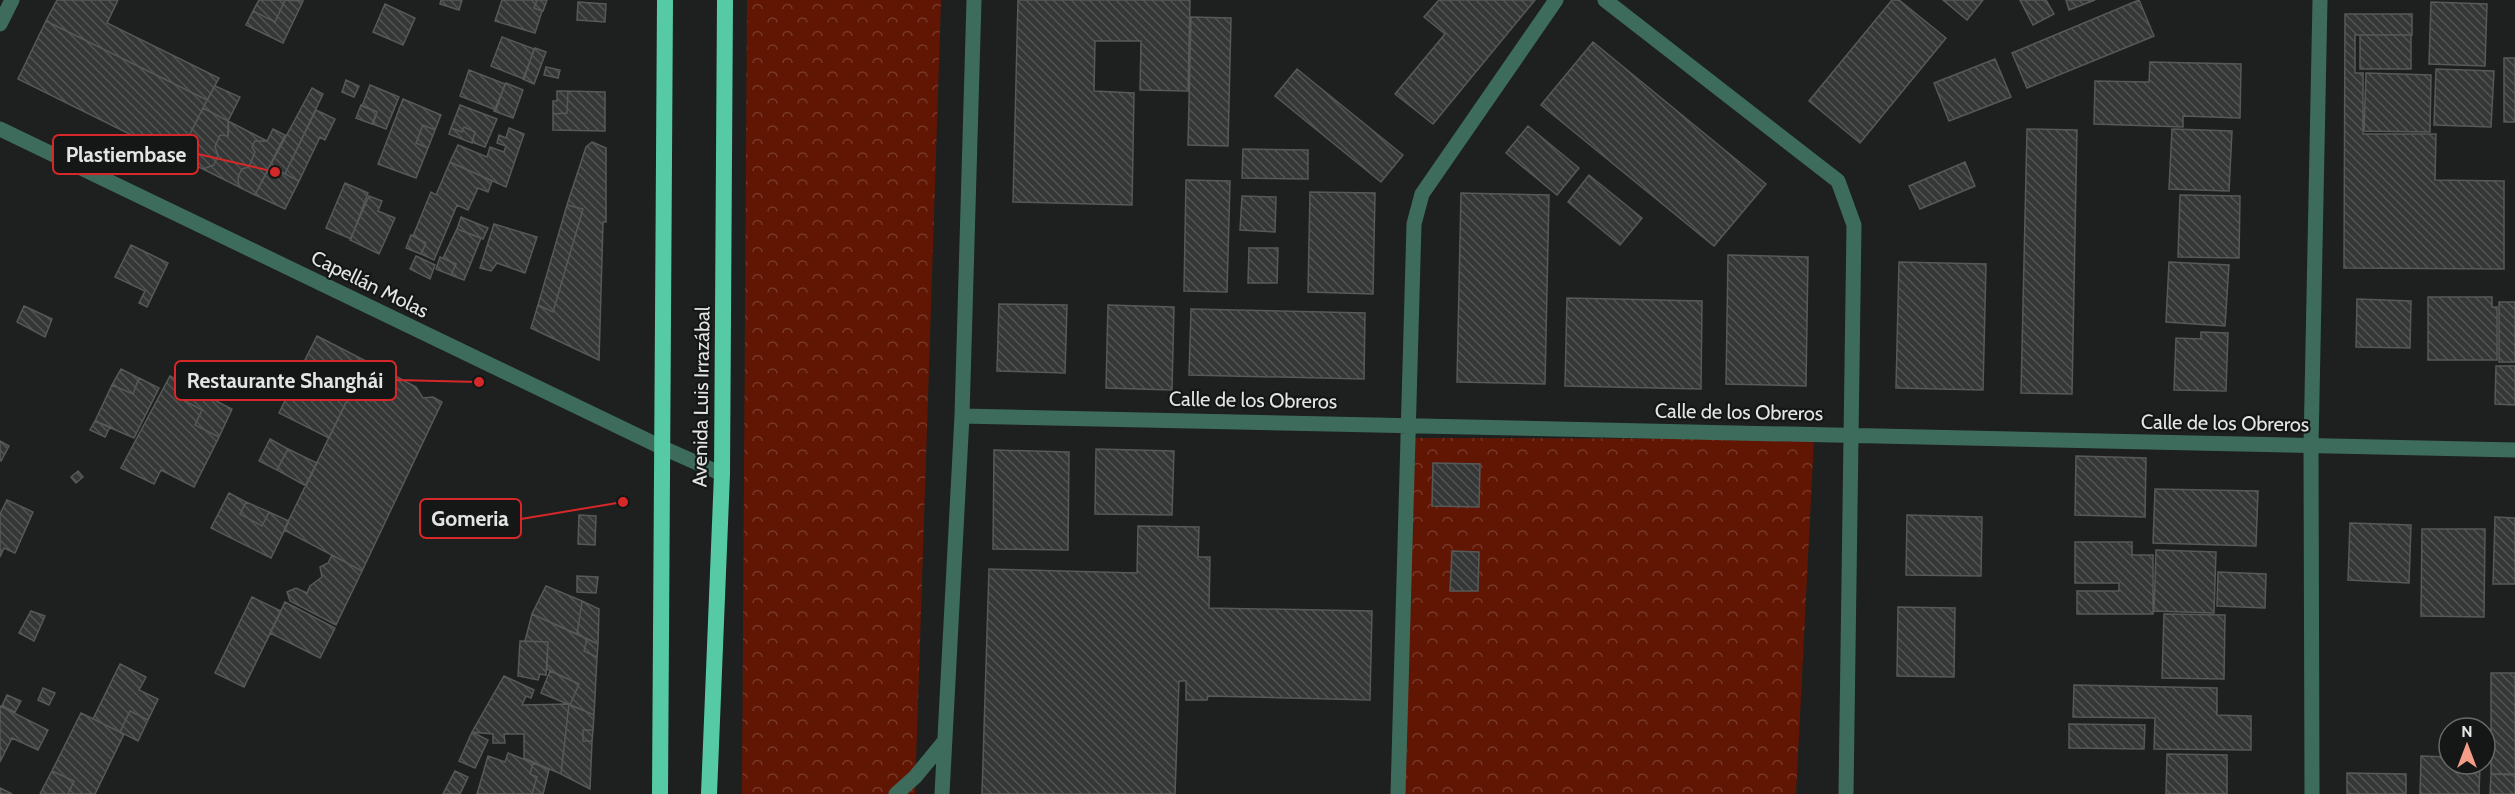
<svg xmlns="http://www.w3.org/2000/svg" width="2515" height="794" viewBox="0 0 2515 794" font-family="Cabin,sans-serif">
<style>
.forest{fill:url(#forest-crowns)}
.building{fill:url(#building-back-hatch);stroke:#565958;stroke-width:1.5}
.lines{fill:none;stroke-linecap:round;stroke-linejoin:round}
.minor{stroke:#3e6c5c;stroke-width:15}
.trunk{stroke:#56caa5;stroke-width:16}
.labels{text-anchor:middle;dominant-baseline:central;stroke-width:4.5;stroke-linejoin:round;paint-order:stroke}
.street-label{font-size:20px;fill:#e3e5e4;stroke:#141716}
.leader{fill:none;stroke:#d62828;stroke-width:2}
.callout-dot{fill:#d62828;stroke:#141716;stroke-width:2}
.callout{fill:#141716;stroke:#d62828;stroke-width:2}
.callout-label{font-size:21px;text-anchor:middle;font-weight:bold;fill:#e3e5e4}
</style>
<defs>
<pattern id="forest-crowns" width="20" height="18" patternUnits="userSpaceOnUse" patternTransform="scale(1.5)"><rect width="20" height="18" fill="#611604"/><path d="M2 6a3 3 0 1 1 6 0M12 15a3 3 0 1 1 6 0" fill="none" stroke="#783828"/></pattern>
<pattern id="building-back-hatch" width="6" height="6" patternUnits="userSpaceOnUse" patternTransform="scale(1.5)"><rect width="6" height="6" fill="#343736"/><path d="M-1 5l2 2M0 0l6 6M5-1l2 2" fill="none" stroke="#515453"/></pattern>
</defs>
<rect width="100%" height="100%" fill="#1d201f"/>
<path class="forest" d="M747 0H941L915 794H742Z
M1406 438 1814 439 1796 794H1392Z"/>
<path class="building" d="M57 0H118L107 23 219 78 207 100 46 21Z
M259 0H285L275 22 253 11Z
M285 0 303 1 283 43 246 25 253 11 275 22Z
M441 0H462L459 10 440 4Z
M502 0H537L534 8 542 11 535 33 495 21Z
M537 0H547L543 11 534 8Z
M1018 0H1190L1188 91 1140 90 1141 41H1095L1094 91 1134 93 1132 205 1013 202Z
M1439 0H1535L1433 124 1395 94 1445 34 1424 17Z
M1892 0H1899L1946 38 1860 143 1809 101Z
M1943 0H1983L1967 20Z
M2020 0H2046L2054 14 2033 25Z
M2066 0H2095L2069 10Z
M2139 0 2154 36 2027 88 2012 53Z
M578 2 606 4 605 22 577 20Z
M2431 2 2487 4 2485 66 2429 64Z
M385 4 415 18 403 45 373 32Z
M2345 14H2412V35H2355V73H2363V134H2436L2435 180 2504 181V269L2344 268Z
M1191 17 1231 18 1228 146 1188 145Z
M46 21 207 100 178 158 18 79Z
M2360 35H2411V69H2360Z
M502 37 534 49 524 79 491 66Z
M1593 42 1766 184 1714 246 1541 105Z
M535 48 546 52 534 84 523 79Z
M2504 58H2515V122H2504Z
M1995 59 2011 97 1949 121 1934 83Z
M2150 62 2241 64 2240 118 2183 116V127L2094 124 2095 81 2149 82Z
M546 67 560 70 558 78 544 75Z
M1297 69 1403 155 1381 182 1275 96Z
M2436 69 2494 71 2491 127 2434 125Z
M469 70 505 84 496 110 460 96Z
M2366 73 2431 75 2430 132 2364 131Z
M346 80 359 86 354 97 342 92Z
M506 83 523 90 513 118 494 111Z
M370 85 399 97 386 129 373 124 377 112 362 106Z
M215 86 240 97 228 121 203 108Z
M312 88 323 94 285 174 270 166Z
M557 91H568L567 113 553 114V101H557Z
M568 91 605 92V131L553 130V114L567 113Z
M403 99 441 115 435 130 423 125 416 143 428 148 416 178 378 164Z
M361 105 377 112 372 124 356 118Z
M460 105 497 119 485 147 472 142 475 132 464 127 462 132 451 128Z
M203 108 228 121 229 130 228 136 220 135 215 147 218 155 214 165 203 169 178 158Z
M316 110 335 119 325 140 320 137 299 181 285 174Z
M228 121 267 141H255L252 147 255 152 249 167 242 169 238 177 239 187 203 169 214 165 218 155 215 147 220 135 228 136Z
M423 125 435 130 428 148 416 143Z
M1528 126 1579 168 1557 195 1506 153Z
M464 127 475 132 472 143 449 134 451 128 462 132Z
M509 128 524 134 506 187 450 162 458 145 487 157 490 147 504 152 506 146 497 143 499 135 506 138Z
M273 129 285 135 255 195 239 187 238 177 242 169 249 167 255 152 252 147 255 141H267Z
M2027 129 2077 130 2072 394 2021 393Z
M2172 129 2232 131 2229 191 2169 189Z
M592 142 606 148V222H603L599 360 531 328 538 305 553 312 583 209 567 205 586 147Z
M1243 149 1308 150V179L1242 178Z
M450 162 492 181 488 192 478 188 468 210 457 205 434 260 421 254 426 243 413 236 431 192 436 195Z
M1965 162 1975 186 1920 209 1909 186Z
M270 166 299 181 285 209 255 195Z
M1589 175 1642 218 1620 245 1568 202Z
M1186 180 1230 181 1227 292 1184 291Z
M345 183 368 193 351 239 326 228Z
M1310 192 1375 193 1373 294 1308 292Z
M1461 193 1549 195 1545 384 1457 382Z
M2180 195 2240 196 2239 258 2178 257Z
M369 196 382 201 378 211 395 218 379 254 350 240Z
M1242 196 1276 197 1275 232 1240 230Z
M567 205 583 209 553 312 538 305Z
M461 217 488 228 483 239 457 229Z
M494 224 537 237 525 273 497 263 491 271 480 268Z
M457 229 481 238 464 280 451 275 456 264 443 258Z
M411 235 426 243 421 254 406 248Z
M131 245 168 263 147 307 139 303 145 291 115 277Z
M1249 248H1278L1277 283H1248Z
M1728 255 1808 257 1806 386 1726 384Z
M416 256 435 265 430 279 410 269Z
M440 257 456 264 451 275 436 269Z
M1899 262 1986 264 1983 390 1896 388Z
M2169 262 2229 265 2225 326 2166 322Z
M2428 297H2492V307H2497V360H2428Z
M1567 298 1702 301 1701 389 1565 386Z
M2357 299 2411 301 2410 348 2356 347Z
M2499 302H2515V362H2499Z
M999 304 1067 305 1065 373 997 371Z
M1108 305 1174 307 1172 390 1106 388Z
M24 306 52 319 45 337 17 322Z
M1191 309 1365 313 1364 379 1189 375Z
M2201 332 2228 333 2226 391 2174 390 2176 338 2201 339Z
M317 336 366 361 355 384 305 360Z
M305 360 355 384 329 438 279 413Z
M366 361 371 363 374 373H384L371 401 351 392Z
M2496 366H2515V405L2495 404Z
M121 369 139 378 133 394 112 385Z
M384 373H390L416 387 423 398 433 397 442 402 362 571 284 530 351 392 371 401Z
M170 376 191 388 185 401 202 410 195 425 219 437 194 487 161 470 154 484 121 468Z
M139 378 159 388 134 438 95 421 112 385 133 394Z
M191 388 232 409 219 437 195 425 202 410 185 401Z
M95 421 110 427 105 437 90 430Z
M270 439 288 449 277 470 259 461Z
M0 441 9 446 1 461 0 460Z
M288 449 317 463 306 486 277 470Z
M1096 449 1174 451 1172 515 1095 514Z
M994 450 1069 452 1068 550 993 549Z
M2076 456 2146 458 2145 517 2075 515Z
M1433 463 1480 464 1479 507 1432 506Z
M78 471 83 477 76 483 71 477Z
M2155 489 2258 491 2256 546 2153 543Z
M229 493 246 502 240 514 262 526 269 512 289 521 271 558 211 528Z
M7 500 33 512 15 553 4 548 0 557V514Z
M246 502 269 512 262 526 240 514Z
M579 515 596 516 595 545 578 544Z
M1907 515 1982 517 1981 576 1906 575Z
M2495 517 2515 518V584H2493Z
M2350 523 2411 525 2409 583 2348 580Z
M1138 526 1199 527 1198 557H1210L1209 608 1372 611 1370 700 1208 696 1207 700H1186V681H1179L1175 794H982L989 569 1137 573Z
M2422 529H2485L2484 617 2421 616Z
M2075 542H2132V555H2153V614H2077V591H2119V583H2075Z
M2156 550 2216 552 2214 613 2154 611Z
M1452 551 1479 552 1478 591H1450Z
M332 555 362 571 336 625 290 601 287 592 296 588 307 593 310 586 322 577 320 567 328 563Z
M2218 572 2266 574 2265 608 2217 606Z
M577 576 598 577 596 593 577 592Z
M546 586 582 601 577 634 532 614Z
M252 597 281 611 244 687 215 673Z
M582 601 599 609 598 644 577 634Z
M285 602 335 628 320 658 270 633Z
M1898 607 1955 608 1954 677 1897 676Z
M31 611 45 616 34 641 19 633Z
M532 614 587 639 584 651 597 657 594 715 570 705 579 684 547 669 548 642 525 641Z
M2164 614 2225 615 2224 679 2162 678Z
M587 639 598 644 597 657 584 651Z
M520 641 548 642 546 675 540 674 538 680 518 676Z
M120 664 146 677 139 690 158 699 148 720 130 711 120 732 93 719Z
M550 671 579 684 570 705 541 693Z
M2491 673H2515V774H2491Z
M504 676 534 690 531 698 526 696 522 705 569 704 561 774 524 758V734H504L505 743H493V734L472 732Z
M2074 685 2217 688V715L2251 716V750L2154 749 2155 718 2073 717Z
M43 688 55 693 49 705 38 700Z
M7 695 21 701 15 712 2 706Z
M569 704 594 715 593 730H583V741H592L590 789 561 774Z
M0 706 48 730 38 750 12 738 0 762Z
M130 711 148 720 138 741 120 732Z
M81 713 124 734 95 794H68L74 781 52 771Z
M2069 724 2145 725 2144 749 2069 748Z
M583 730H593L592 741H583Z
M472 732 488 740 475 768 459 761Z
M508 753 533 763 530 774 537 777 532 794H477L488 756 505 762Z
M2167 754 2227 755V794H2166Z
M2421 756 2449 757V764H2480L2479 794H2420Z
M533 763 549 770 543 794H532L537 777 530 774Z
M52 771 74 781 68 794H40Z
M455 771 468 777 460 794H443Z
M2347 773 2406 774V794H2347Z
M2491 774 2515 775V794H2490Z
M0 788 12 794H0Z"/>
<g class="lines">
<path class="minor" d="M1605 0 1838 181 1854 225 1846 794
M0 24 12 0
M0 129 661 447 722 474
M962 416 2515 450
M896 794 915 777 943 743
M942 794 962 416 974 0
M1398 794 1414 224 1422 194 1556 0
M2312 794 2311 446 2320 0"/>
<path class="trunk" d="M660 794 665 0
M709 794 722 474 725 0"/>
</g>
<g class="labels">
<g class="street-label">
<text transform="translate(370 284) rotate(26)">Capellán Molas</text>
<text transform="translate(701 397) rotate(-89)">Avenida Luis Irrazábal</text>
<text transform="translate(1253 400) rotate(1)">Calle de los Obreros</text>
<text transform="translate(1739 412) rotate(1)">Calle de los Obreros</text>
<text transform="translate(2225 423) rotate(1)">Calle de los Obreros</text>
</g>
</g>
<path class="leader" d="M275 172L198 154M479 382L396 380M623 502L521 519"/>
<g class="callout-dot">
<circle cx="275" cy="172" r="6"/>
<circle cx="479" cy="382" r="6"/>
<circle cx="623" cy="502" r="6"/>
</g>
<g class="callout">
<rect x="53" y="135" width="145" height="39" rx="6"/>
<rect x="175" y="361" width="221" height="39" rx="6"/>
<rect x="420" y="499" width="101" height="39" rx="6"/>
</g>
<g class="callout-label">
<text x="126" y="162">Plastiembase</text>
<text x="285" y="388">Restaurante Shanghái</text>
<text x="470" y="526">Gomeria</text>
</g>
<g transform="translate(2467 746)"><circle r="28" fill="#141716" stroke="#676968" stroke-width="1.5"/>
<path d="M0-4.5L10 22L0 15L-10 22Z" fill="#f49e89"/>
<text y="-9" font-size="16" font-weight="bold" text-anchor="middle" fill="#e3e5e4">N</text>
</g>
</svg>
